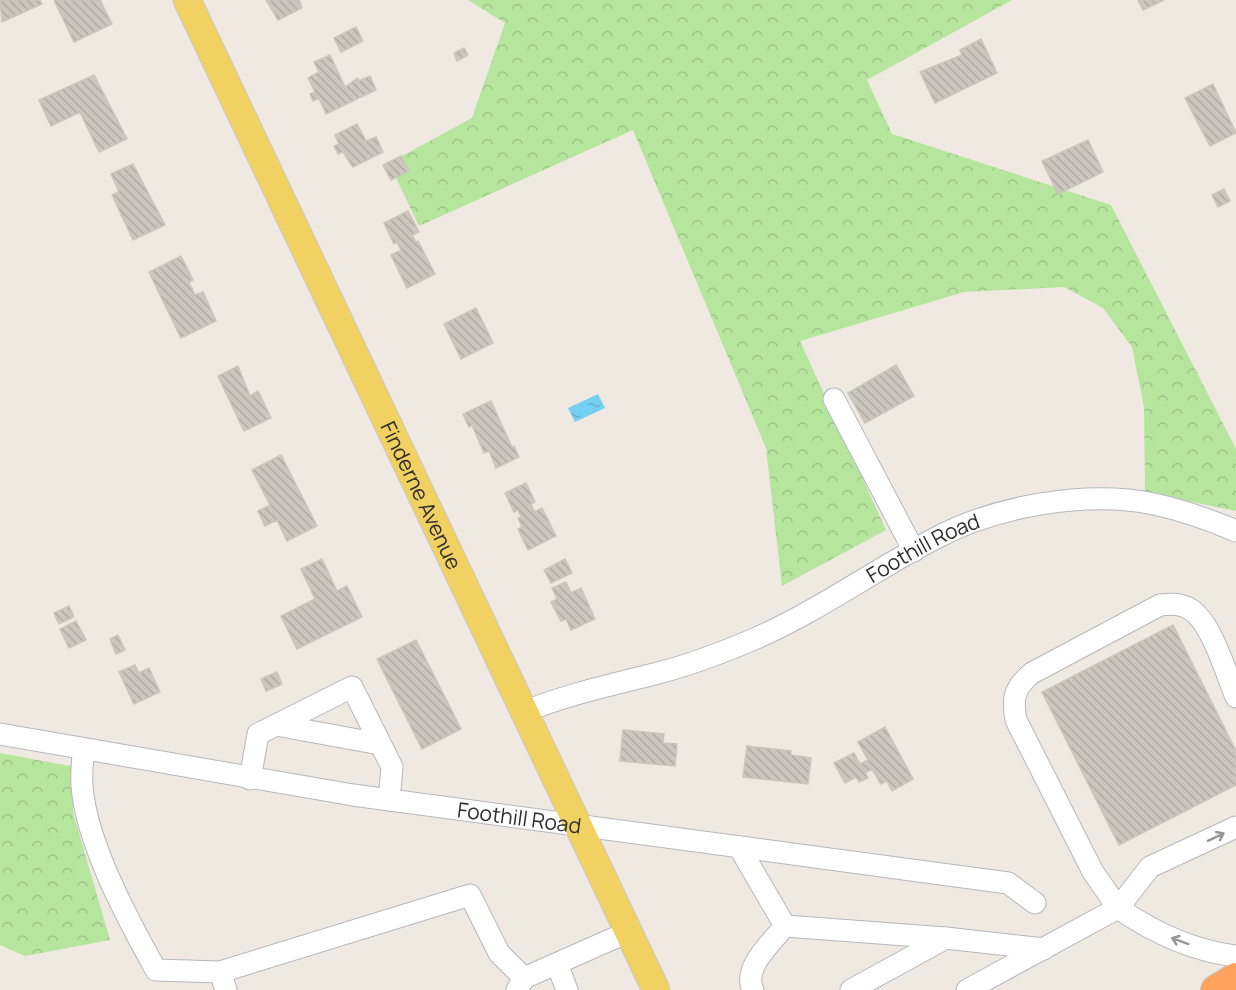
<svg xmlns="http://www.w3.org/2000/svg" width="1236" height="990" viewBox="0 0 1236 990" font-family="Manrope,sans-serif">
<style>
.forest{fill:url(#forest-crowns)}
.water{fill:url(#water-ripples)}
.building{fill:url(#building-back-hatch);stroke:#cbc5ba;stroke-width:1.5}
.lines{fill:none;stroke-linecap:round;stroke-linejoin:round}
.minor-casing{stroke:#b4b7c1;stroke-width:23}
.major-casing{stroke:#c9c9c9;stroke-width:29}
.highway-casing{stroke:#c9c9c9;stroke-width:32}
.minor{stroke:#fff;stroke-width:21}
.major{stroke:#f2d163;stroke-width:27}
.highway{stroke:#ffa35c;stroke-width:30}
.oneway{stroke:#969696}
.labels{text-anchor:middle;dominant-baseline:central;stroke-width:5;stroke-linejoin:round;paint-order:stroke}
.street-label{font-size:21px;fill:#2e2e2e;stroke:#fff}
</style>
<defs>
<pattern id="forest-crowns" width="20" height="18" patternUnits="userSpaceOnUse" patternTransform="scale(1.5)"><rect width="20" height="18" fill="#b6e59e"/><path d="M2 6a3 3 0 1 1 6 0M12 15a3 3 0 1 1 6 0" fill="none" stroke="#9dc588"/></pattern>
<pattern id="water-ripples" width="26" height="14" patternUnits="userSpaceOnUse" patternTransform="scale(1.5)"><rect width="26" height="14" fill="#75cff0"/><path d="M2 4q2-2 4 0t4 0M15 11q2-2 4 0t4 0" fill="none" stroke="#66b2ce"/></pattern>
<pattern id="building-back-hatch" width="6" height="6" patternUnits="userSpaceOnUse" patternTransform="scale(1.5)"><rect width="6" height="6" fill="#cbc7bf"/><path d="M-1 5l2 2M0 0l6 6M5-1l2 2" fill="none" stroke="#afaba4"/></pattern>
</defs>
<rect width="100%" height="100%" fill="#efe9e1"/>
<path class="forest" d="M468 0H1012L867 80 892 134 1111 205 1236 449V511L1145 492 1144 407 1132 347 1103 308 1064 287 964 292 800 341 886 530 782 586 766 448 633 130 419 226 389 163 472 118 505 23Z
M0 753 75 767 73 813 110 940 25 956 0 945Z"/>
<path class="water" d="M598 394 605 408 575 422 568 408Z"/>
<path class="building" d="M0 0H40L42 4 2 22Z
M54 0H100L112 24 74 42Z
M266 0H299L302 8 278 20Z
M1138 0H1164L1143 10Z
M356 27 363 41 341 52 334 38Z
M981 39 997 73 935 103 920 72 962 55 960 50Z
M464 48 468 55 457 61 454 53Z
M330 55 345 87 358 78 359 81 370 76 376 90 326 114 319 98 313 101 310 94 315 92 308 78 319 72 314 62Z
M94 75 127 139 99 152 80 112 51 126 39 100Z
M1213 84 1236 133 1210 146 1185 98Z
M357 124 366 141 376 137 383 152 353 167 343 152 338 154 334 146 339 144 335 135Z
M1088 140 1103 172 1058 194 1042 161Z
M401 156 409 171 391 180 383 165Z
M133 164 165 225 133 240 112 195 119 192 111 174Z
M1224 189 1230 201 1218 207 1212 195Z
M408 211 419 232 412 235 416 242 418 241 435 274 407 288 391 255 401 250 397 242 394 244 384 223Z
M181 256 193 280 189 282 195 295 203 292 216 321 181 338 149 272Z
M476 308 493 343 461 359 444 324Z
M896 365 914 396 865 423 848 393Z
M238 366 250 396 258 391 271 418 244 431 218 376Z
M491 401 512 447 514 446 519 457 496 468 489 451 484 453 472 425 469 427 463 414Z
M281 455 317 526 287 541 277 520 265 526 258 511 270 505 252 470Z
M526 483 535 502 531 504 534 512 542 508 556 536 528 550 518 529 522 527 518 518 521 517 518 510 514 512 505 493Z
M322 559 337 591 347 586 362 617 297 649 281 616 315 599 301 569Z
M565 559 572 573 551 583 544 570Z
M566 582 571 593 581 588 595 619 571 630 566 619 561 621 551 602 557 599 552 588Z
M69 606 74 617 59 624 54 613Z
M76 621 86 640 69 648 60 629Z
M1173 625 1236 751V785L1119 845 1042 692Z
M118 635 125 650 116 654 110 639Z
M416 640 461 729 422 749 377 659Z
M135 665 139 673 149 668 160 692 134 704 119 672Z
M277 672 282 684 266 691 261 679Z
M885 727 913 779 892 791 887 781 881 784 872 769 865 773 868 778 859 782 856 777 845 783 834 763 854 753 860 764 868 760 858 742Z
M623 730 664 734 663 743 677 744 675 766 620 761Z
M747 746 791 751V755L811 758 808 784 743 777Z"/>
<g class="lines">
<g class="minor-casing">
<g id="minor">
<path d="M834 399 914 551"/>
<path id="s1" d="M524 712C568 694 611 685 658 673 690 665 721 653 752 640 815 613 873 571 934 539 995 506 1086 490 1154 504 1182 510 1210 520 1236 531"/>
<path d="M276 725 380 744"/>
<path id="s2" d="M0 734 353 795 1008 883 1035 903"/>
<path d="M83 749C83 761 81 774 82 786 86 842 128 920 156 970L220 972"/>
<path d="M250 779 258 734 352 687 392 767 389 800"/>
<path d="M1236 827 1150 867 1118 908C1153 932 1193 951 1236 956"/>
<path d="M739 847 785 926 946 938"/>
<path d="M557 964 567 990"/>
<path d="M226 990 220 972 470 895 499 953 524 978"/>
<path d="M517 990 524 978 628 932"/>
<path d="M753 990C742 968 772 942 785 926"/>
<path d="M851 990 946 938 1044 949"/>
<path d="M967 990 1118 908 1093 872 1016 720C1012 698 1014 688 1032 673L1160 605C1169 604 1178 603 1188 608 1211 619 1226 674 1236 697"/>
</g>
</g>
<g class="major-casing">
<g id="major">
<path id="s3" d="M187 0 656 990"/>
</g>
</g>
<g class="highway-casing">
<path id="highway" d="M1216 990 1236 978"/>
</g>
<use href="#minor" class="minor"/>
<use href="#major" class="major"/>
<use href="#highway" class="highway"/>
</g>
<defs><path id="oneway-shaft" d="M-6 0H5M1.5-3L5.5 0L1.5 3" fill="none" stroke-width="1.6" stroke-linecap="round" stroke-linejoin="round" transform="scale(1.5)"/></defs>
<g class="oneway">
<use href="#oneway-shaft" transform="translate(1216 837) rotate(-25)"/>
<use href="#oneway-shaft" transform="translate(1180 941) rotate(-160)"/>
</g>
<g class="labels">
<g class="street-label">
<text stroke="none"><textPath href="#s3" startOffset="548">Finderne Avenue</textPath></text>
<text stroke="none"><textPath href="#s1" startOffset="434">Foothill Road</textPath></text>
<text stroke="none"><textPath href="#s2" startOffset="526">Foothill Road</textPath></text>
</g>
</g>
</svg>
